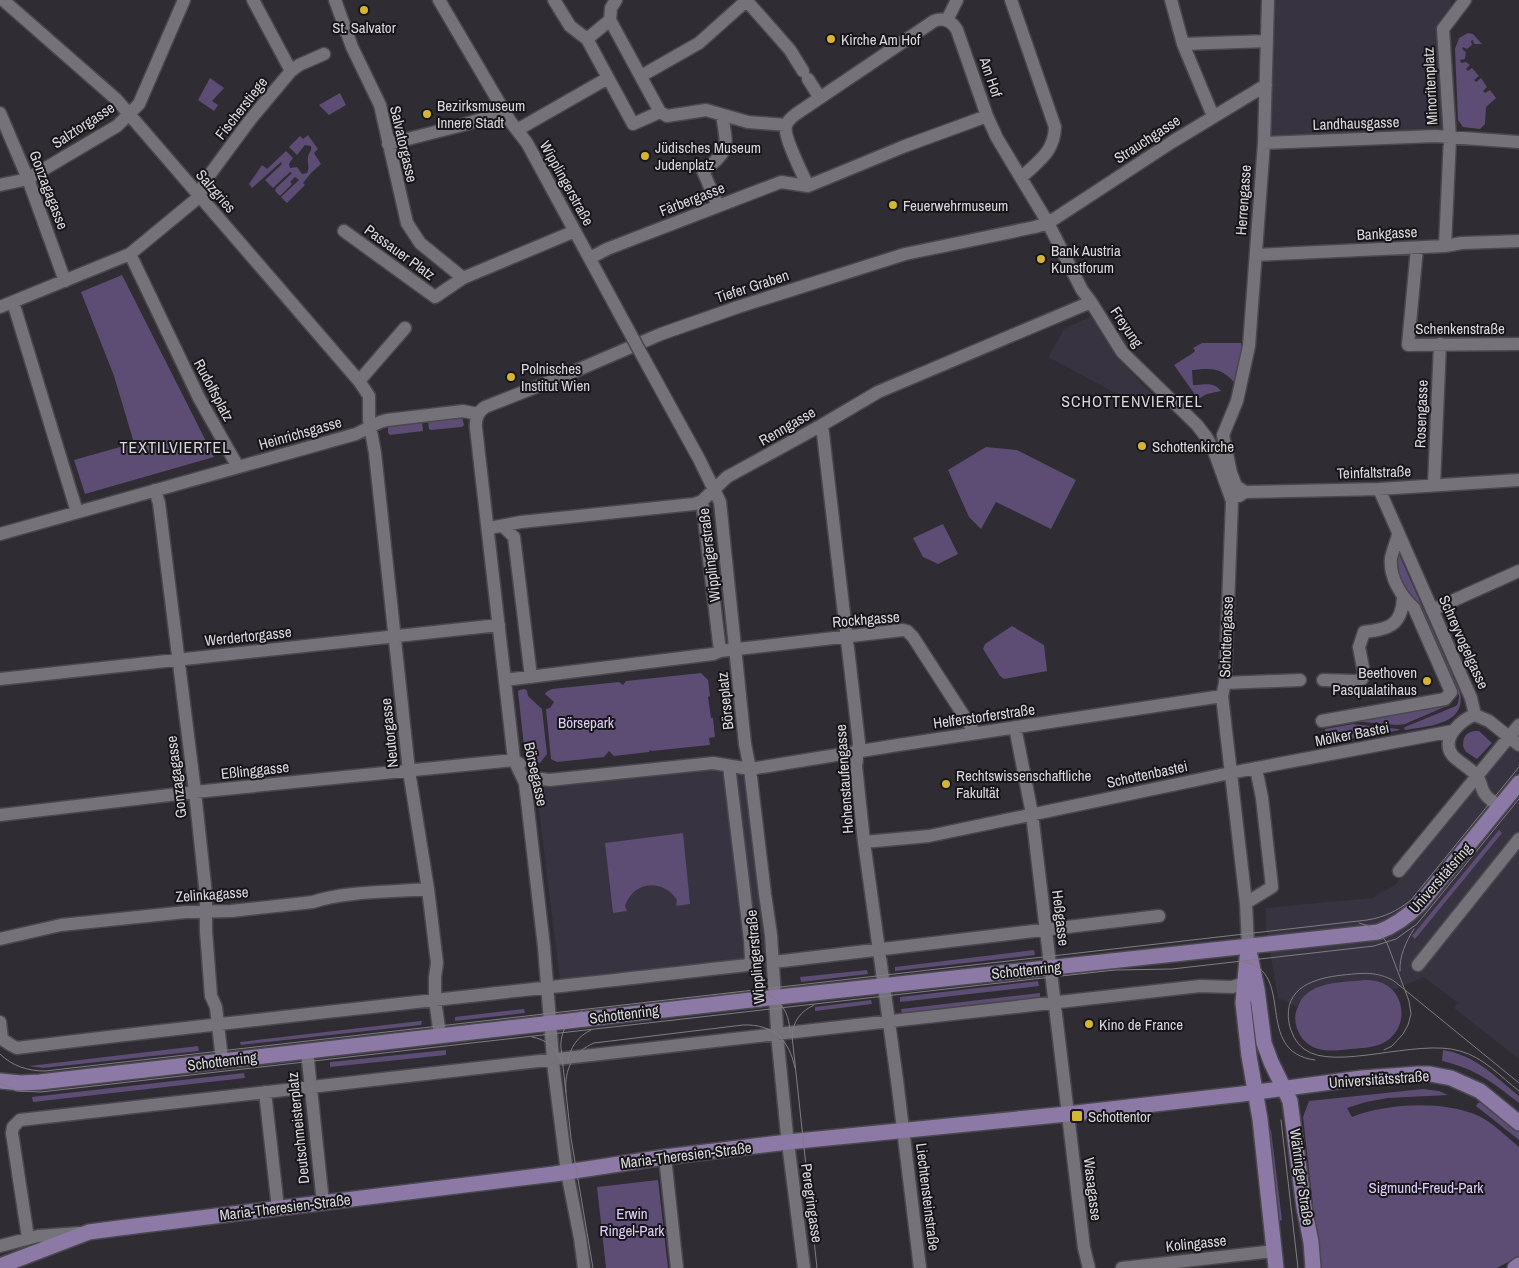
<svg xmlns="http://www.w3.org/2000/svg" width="1519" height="1268" viewBox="0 0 1519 1268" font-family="'Archivo Narrow',sans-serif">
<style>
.built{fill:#383340}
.green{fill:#5d4c73}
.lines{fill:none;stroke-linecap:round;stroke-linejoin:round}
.minor-casing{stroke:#4a474e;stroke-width:15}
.major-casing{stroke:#4a474e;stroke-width:18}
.minor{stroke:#75727a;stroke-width:12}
.major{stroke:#8d79a5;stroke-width:15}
.tram{stroke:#7f7c82;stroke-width:1}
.minor-bridge-casing{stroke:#4a474e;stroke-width:15;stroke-linecap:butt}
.minor-bridge{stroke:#75727a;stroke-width:12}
.poi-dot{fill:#d6b534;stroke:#161518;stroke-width:2}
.labels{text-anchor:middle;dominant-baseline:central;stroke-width:4;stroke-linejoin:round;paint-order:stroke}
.poi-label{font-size:15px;fill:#dbd9de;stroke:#161518;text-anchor:start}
.street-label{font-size:15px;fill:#dbd9de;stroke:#161518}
.park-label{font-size:15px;fill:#e1cdfd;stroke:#161518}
.neighbourhood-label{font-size:16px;letter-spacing:1px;fill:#dbd9de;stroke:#161518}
</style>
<rect width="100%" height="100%" fill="#2f2c33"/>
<path class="built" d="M1275 0H1451L1447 131 1271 140Z
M1092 316 1115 355 1155 397 1147 410 1048 357 1064 329Z
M1519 733V1059L1454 1008 1458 1003 1424 977 1393 990 1388 986 1299 1002 1297 1007 1278 998 1266 928V908L1372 898 1395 885Z
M742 764 768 968 560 980 536 786Z"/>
<path class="green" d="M1468 33 1473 34 1482 44H1474L1473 40 1471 41 1472 45 1467 49 1463 47 1462 49 1466 52 1465 59 1460 60 1461 63 1466 62 1470 65 1466 69 1468 71 1472 68 1479 76 1474 80 1476 82 1481 78 1487 87 1483 91 1485 93 1490 90 1496 98 1486 107 1485 124 1480 129 1463 127 1458 120 1455 49 1459 38Z
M210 78 224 88 212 101 218 105 214 111 198 100Z
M340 93 346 105 329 115 319 105Z
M308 135 318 149 314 153 321 164 311 173 303 183 305 185 287 203 281 197 299 180 295 177 290 182 292 184 280 196 275 191 276 188 292 173 290 172 273 188 265 180 282 164 281 162 252 188 249 184 262 165 267 169 286 151 293 158 289 164 290 168 297 167 302 174 307 173C310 167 307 163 308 157 309 152 312 151 311 146L305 145 297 155 289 147 300 136 303 139Z
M122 275 214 457 85 494 74 460 134 443 114 376 81 292Z
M1202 343H1241L1242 350 1235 383C1221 367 1211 368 1192 370L1193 385C1203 385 1214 381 1221 391L1207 394 1198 399 1174 365 1193 353 1195 351 1193 348Z
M462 417 464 425 462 427 431 430 429 429 428 422 430 420Z
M422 422 423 431 390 435 388 433V426Z
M986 447 1017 450 1076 480 1051 529 996 502 981 529 969 517 948 470Z
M943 524 958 554 938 564 923 557 913 538Z
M1399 554 1460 692C1467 725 1428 726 1406 730L1404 729 1405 727 1456 706 1458 703 1459 696 1422 608 1403 588 1396 569Z
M1012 626 1044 645 1047 671 1004 679 1000 676 983 649 985 644Z
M701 673 708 680 710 696 708 697 711 718H713L715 737 709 738 710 745 652 751 650 750 649 752 614 756 609 751 604 757 557 762 551 759 546 709 550 708 554 702 545 694 546 692 552 689 619 682 623 685 626 681Z
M525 689 527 691 528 696 542 709 547 754 540 763 533 761 525 755 518 692 519 690Z
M1449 703V705L1405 724 1397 725 1352 721Z
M1353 724 1398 729 1400 730 1327 743 1325 729Z
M1475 731H1479L1492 743 1477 759 1466 752 1463 746C1463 737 1466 732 1475 731Z
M1499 830 1502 833 1415 939 1412 936Z
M683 833 690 904 676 906 677 900C663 878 633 881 625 906L627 911 613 913 605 843Z
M1034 950 1035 955 895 971V967Z
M867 970 868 974 801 982 800 977Z
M1365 980C1379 980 1390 984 1397 996 1407 1014 1400 1036 1381 1044 1372 1048 1361 1048 1351 1049 1333 1051 1315 1054 1302 1038 1296 1029 1293 1019 1297 1009 1306 980 1341 983 1365 980Z
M1038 981 1039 986 900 1002V997Z
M1040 993V997L902 1014 901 1009Z
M871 1000 872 1004 815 1011V1007Z
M524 1009 525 1013 455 1021V1017Z
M420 1021H422L421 1025 241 1045 240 1042Z
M198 1046 199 1051 43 1068 29 1066Z
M446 1050V1055L330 1067V1062Z
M1443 1050C1477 1056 1493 1075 1519 1096V1103C1492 1082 1476 1069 1442 1061Z
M244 1073 245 1078 33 1102 32 1097Z
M1423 1089 1439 1091 1448 1095 1388 1098 1366 1102 1347 1108 1352 1117C1387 1103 1452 1099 1486 1120 1498 1128 1508 1138 1519 1147V1256L1497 1268H1320L1303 1117 1309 1101Z
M1485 1101 1519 1128V1140L1476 1106 1478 1103Z
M1271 1130 1282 1220 1279 1221 1276 1210 1267 1131Z
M658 1180 668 1268H606L597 1187Z"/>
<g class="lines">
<g class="minor-casing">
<path id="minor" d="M3 0 116 99 359 381 369 396V420L375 453 409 771 428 889 437 963 435 977V1000L440 1035
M253 0 291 71
M335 0 352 47 380 105 407 223 420 243 463 278
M439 0 510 121 527 143 630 333
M554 0 570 26 587 39
M746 0 790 50 803 71
M1011 0 1055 127C1054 153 1038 161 1021 178
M1171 0 1183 44 1213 116
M610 20 587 39 633 124 660 112 610 20 611 8 616 0
M947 20 957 0
M1183 44 1267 41
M641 76 699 43 746 1
M808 79 820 98
M660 112 667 116 706 110 748 122 786 125
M0 113 28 179 65 281
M987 116 905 146 808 186C803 175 783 136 786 126 787 121 792 117 796 114L934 21C943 17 952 21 957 30L987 116 997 138 1048 223 1082 290 1091 302 1122 352 1197 425 1207 438 1214 451 1232 501 1225 683 1222 696 1246 903 1248 946
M517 130 608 78
M1264 143 1435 136 1519 142
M388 144 459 126 505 112
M0 185 28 179 34 175 117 126 139 104 184 0
M718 206 703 171C731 150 727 147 722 115
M344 231 435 297 463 278 575 231
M1445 246 1450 138 1443 29 1465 0
M1417 248 1408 345 1519 344
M130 254 199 398 238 467
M1256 255 1445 246 1462 243 1519 241
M590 258 607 249 781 182 808 186
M13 302 77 512
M0 307 130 254 199 197 205 181 250 120 291 71 299 65 324 54
M643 357 699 459 720 502 745 744 750 769 765 894 771 935 778 1044 787 1135 804 1268
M359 381 405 328
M822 425 859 743 856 766 864 842 897 1080 920 1268
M1434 485 1440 344
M1379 489 1471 698 1475 715
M155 490 159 503 195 792 206 895V931L211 996 216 1007 222 1060
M1245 492 1236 486 1231 473 1223 435 1237 401 1249 346 1264 143 1268 0
M1239 496 1245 492 1379 489 1519 480
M702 501 720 651
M503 526 514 537 531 677
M489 528 521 522 694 504 702 501 727 477 822 425 878 392 1091 302
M0 534 356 434 380 422 387 420 463 411 478 414
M1432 610 1519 571
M0 679 499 625
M505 680 713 654 720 651 903 630 907 631 913 637 975 733
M1323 680 1356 681 1362 679 1364 673 1359 647 1364 632C1388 629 1402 626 1403 598
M1225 683 1300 680
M1475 715C1461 719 1439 740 1453 756 1460 763 1470 768 1477 776 1481 781 1481 789 1485 794 1488 799 1495 803 1500 807
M1475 715 1489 721 1519 745
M1322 721 1445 699 1451 692 1414 608C1401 596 1389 577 1391 558 1393 550 1396 542 1398 535
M1015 727 1032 814 1084 1248 1089 1268
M525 783C533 778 540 778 549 780L713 763 750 769 898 745 1222 696
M0 815 195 792 514 760 520 764
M864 842 929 836 1230 773 1453 731
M1399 871 1519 725
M1246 903 1272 887 1262 798 1256 768
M0 939 61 925 186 912 231 911 313 902C344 891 394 892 428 889
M774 962 1159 916
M1418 965 1519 839
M0 1022 2 1039 11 1045 17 1048C260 1018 504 993 747 965L751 960 750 940 729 766
M307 1051 323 1203
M265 1092 278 1208
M665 1157 677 1268
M28 1238 12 1133 13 1127 20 1120 1200 986 1232 987 1244 983
M0 1246 38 1236 79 1233
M584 1268 580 1238 567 1172 554 1071 544 947 525 783 514 760 476 428C475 420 478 412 485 407L559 378 661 334 738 307 905 254 1035 227 1048 223 1172 142 1266 85
M1122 1268 1274 1251"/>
</g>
<g class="major-casing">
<path id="major" d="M1248 946 1257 989 1264 1043 1271 1062 1290 1101 1304 1207 1311 1242 1313 1268
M1247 958 1243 1003 1249 1056 1260 1119 1276 1268
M0 1081 21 1083 40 1082 751 1000 1378 932C1395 926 1407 917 1420 904L1519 783
M0 1266 89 1232 119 1228 554 1174 665 1157 788 1142 1067 1114 1242 1094 1362 1078 1418 1074H1430L1451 1078 1480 1091 1519 1123
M1515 1268 1519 1265"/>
</g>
<use href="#minor" class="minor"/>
<use href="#major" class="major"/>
<path class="tram" d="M1359 923C1371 926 1380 932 1387 943L1409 1001 1411 1014 1408 1025 1403 1034 1392 1046 1384 1050
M1244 962C1297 971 1252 1052 1315 1060
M1400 971C1399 957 1406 941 1414 929
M757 991C779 996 789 1010 790 1032
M814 1005C801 1011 793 1021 792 1036L817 1268
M582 1011C568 1020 560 1031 561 1048L571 1138 593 1268
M532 1037C545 1039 555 1047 561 1059
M0 1054C12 1066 28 1071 45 1071L1367 920C1385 917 1397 911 1411 900L1519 767
M568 1063C569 1048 578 1036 591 1030
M0 1083 17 1091 41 1092 1052 977 1115 970 1172 969 1374 946 1396 939 1417 924 1519 799
M1519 1083 1394 981C1377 971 1362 973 1343 975 1315 978 1283 987 1289 1023 1291 1033 1296 1043 1304 1049 1334 1072 1417 1038 1460 1051 1483 1057 1501 1077 1519 1091
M566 1092C564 1069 573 1052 594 1043L743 1025C773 1024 789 1039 795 1068
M1281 1120 1298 1268"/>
<g class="minor-bridge-casing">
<path id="minor-bridge" d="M630 333 643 357"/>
</g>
<use href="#minor-bridge" class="minor-bridge"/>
</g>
<g class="poi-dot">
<circle cx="364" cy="10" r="5"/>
<circle cx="831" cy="39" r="5"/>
<circle cx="427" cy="114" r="5"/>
<circle cx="645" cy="156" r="5"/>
<circle cx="893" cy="205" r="5"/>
<circle cx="1041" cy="259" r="5"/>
<circle cx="511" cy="377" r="5"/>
<circle cx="1142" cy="446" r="5"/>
<circle cx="1427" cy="681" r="5"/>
<circle cx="946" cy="784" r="5"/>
<circle cx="1089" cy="1024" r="5"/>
<rect x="1071" y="1110" width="12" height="12" rx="2.5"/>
</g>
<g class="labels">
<g class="poi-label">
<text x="364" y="27" text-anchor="middle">St. Salvator</text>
<text x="841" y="39">Kirche Am Hof</text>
<text x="437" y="105">Bezirksmuseum<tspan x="437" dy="17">Innere Stadt</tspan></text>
<text x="655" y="147">Jüdisches Museum<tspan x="655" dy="17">Judenplatz</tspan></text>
<text x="903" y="205">Feuerwehrmuseum</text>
<text x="1051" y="250">Bank Austria<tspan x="1051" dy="17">Kunstforum</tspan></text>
<text x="521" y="368">Polnisches<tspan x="521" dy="17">Institut Wien</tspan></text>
<text x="1152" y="446">Schottenkirche</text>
<text x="1417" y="672" text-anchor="end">Beethoven<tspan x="1417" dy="17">Pasqualatihaus</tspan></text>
<text x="956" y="775">Rechtswissenschaftliche<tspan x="956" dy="17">Fakultät</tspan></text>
<text x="1099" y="1024">Kino de France</text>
<text x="1088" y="1116">Schottentor</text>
</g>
<g class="street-label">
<text transform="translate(991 77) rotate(71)">Am Hof</text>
<text transform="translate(1430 86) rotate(-93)">Minoritenplatz</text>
<text transform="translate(241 108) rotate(-52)">Fischerstiege</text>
<text transform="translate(1356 123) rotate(-2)">Landhausgasse</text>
<text transform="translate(83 125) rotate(-33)">Salztorgasse</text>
<text transform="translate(1147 139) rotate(-33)">Strauchgasse</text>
<text transform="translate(404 144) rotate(77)">Salvatorgasse</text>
<text transform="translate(567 183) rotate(61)">Wipplingerstraße</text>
<text transform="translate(49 190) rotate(69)">Gonzagagasse</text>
<text transform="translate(216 191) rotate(49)">Salzgries</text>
<text transform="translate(692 199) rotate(-21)">Färbergasse</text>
<text transform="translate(1243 200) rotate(-86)">Herrengasse</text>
<text transform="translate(1387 233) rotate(-3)">Bankgasse</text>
<text transform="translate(400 252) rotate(36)">Passauer Platz</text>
<text transform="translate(752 286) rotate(-18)">Tiefer Graben</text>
<text transform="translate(1127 327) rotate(56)">Freyung</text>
<text x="1460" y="328">Schenkenstraße</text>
<text transform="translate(214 390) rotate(62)">Rudolfsplatz</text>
<text transform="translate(1421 414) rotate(-88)">Rosengasse</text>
<text transform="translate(787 426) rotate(-30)">Renngasse</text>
<text transform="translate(300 433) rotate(-16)">Heinrichsgasse</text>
<text transform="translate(1374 472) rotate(-2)">Teinfaltstraße</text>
<text transform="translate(709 555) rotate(-97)">Wipplingerstraße</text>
<text transform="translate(866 619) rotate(-5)">Rockhgasse</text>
<text transform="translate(248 636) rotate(-6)">Werdertorgasse</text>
<text transform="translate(1226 637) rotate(-88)">Schottengasse</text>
<text transform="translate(1464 642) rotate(66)">Schreyvogelgasse</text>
<text transform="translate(725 701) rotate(-96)">Börseplatz</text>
<text transform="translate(984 716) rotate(-8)">Helferstorferstraße</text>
<text transform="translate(389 733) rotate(-96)">Neutorgasse</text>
<text transform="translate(1352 734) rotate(-11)">Mölker Bastei</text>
<text transform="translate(255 770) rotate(-6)">Eßlinggasse</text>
<text transform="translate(536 774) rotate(78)">Börsegasse</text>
<text transform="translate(1147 774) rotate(-12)">Schottenbastei</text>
<text transform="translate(176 777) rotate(-97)">Gonzagagasse</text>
<text transform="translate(844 779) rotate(-94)">Hohenstaufengasse</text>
<text transform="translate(1440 878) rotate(-49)">Universitätsring</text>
<text transform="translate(212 894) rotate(-4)">Zelinkagasse</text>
<text transform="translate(1061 918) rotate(83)">Heßgasse</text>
<text transform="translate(755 957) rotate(-95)">Wipplingerstraße</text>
<text transform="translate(1026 970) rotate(-6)">Schottenring</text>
<text transform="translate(624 1014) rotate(-7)">Schottenring</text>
<text transform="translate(222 1061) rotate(-7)">Schottenring</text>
<text transform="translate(1379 1079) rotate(-4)">Universitätsstraße</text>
<text transform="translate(298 1128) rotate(-96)">Deutschmeisterplatz</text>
<text transform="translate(686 1155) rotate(-7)">Maria-Theresien-Straße</text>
<text transform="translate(1302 1177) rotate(82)">Währinger Straße</text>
<text transform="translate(1093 1189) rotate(83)">Wasagasse</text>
<text transform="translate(928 1197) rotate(83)">Liechtensteinstraße</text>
<text transform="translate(812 1203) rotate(82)">Peregringasse</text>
<text transform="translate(285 1207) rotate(-7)">Maria-Theresien-Straße</text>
<text transform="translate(1196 1243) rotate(-6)">Kolingasse</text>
</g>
<g class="park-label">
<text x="586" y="722">Börsepark</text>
<text x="1426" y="1187">Sigmund-Freud-Park</text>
<text x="632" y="1213">Erwin<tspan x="632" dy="17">Ringel-Park</tspan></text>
</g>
<g class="neighbourhood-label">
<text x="1132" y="401">SCHOTTENVIERTEL</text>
<text x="175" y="447">TEXTILVIERTEL</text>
</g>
</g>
</svg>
